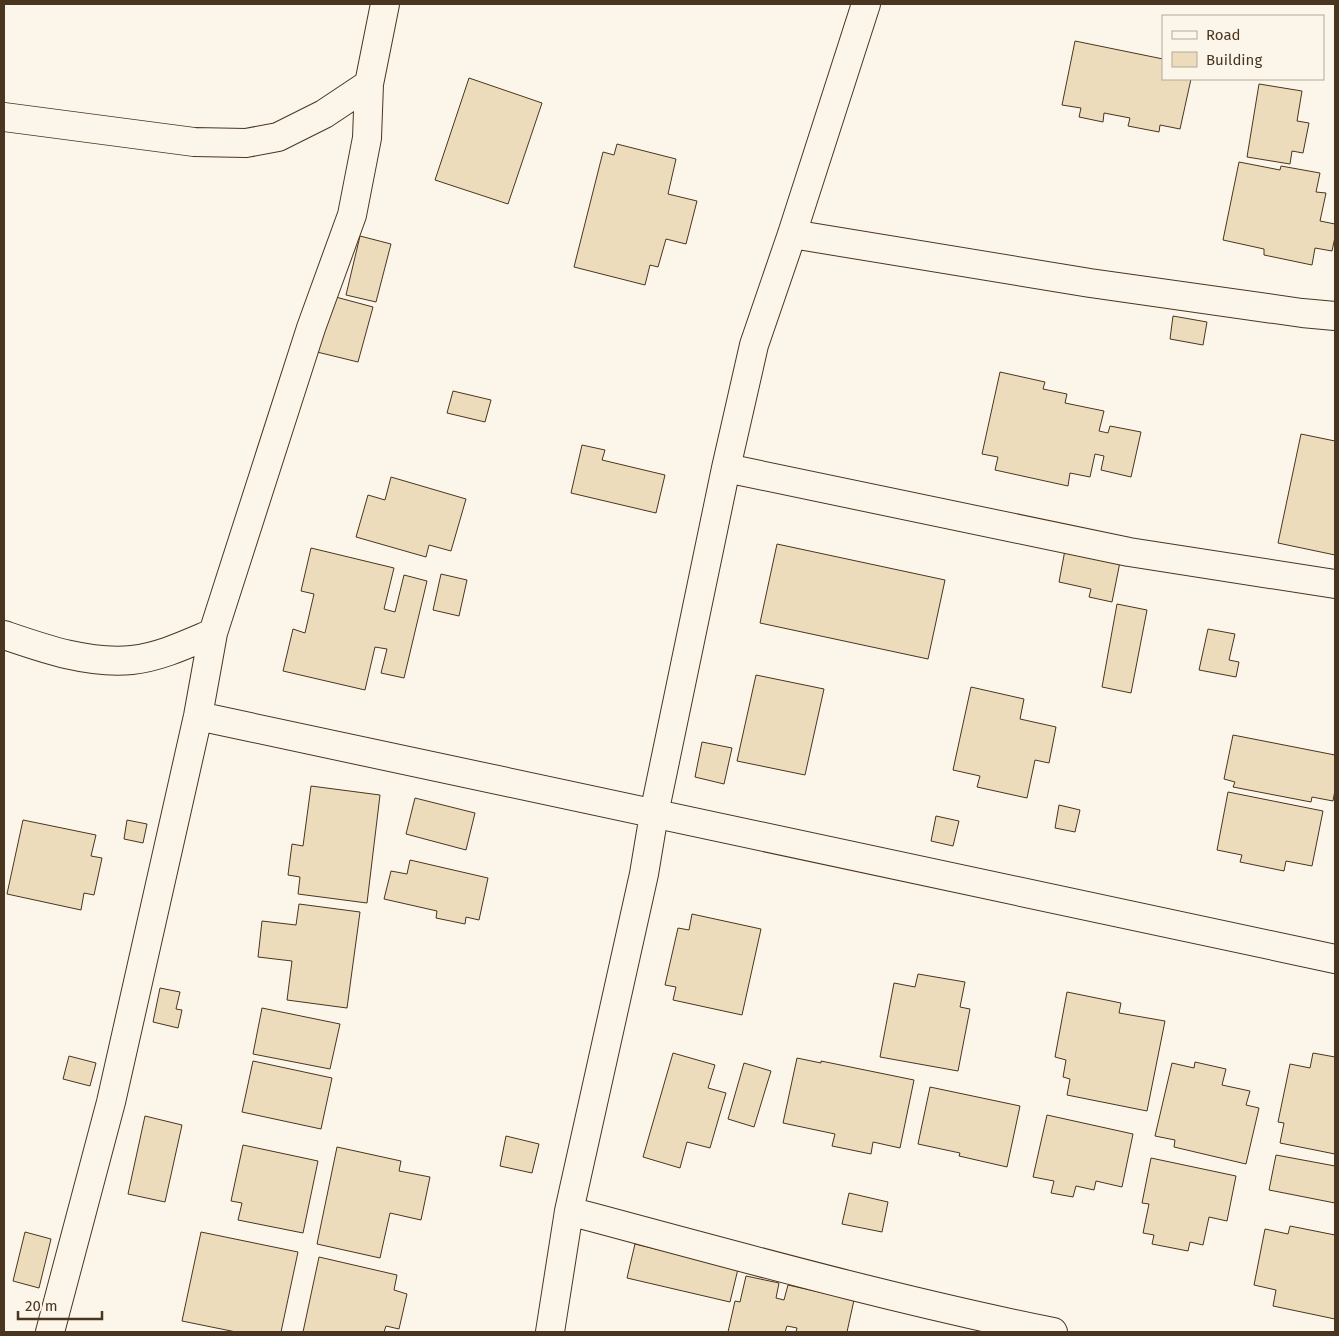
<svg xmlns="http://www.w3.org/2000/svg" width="1339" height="1336" viewBox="0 0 1339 1336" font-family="'Fira Sans',sans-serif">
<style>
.building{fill:#ecdcbc;stroke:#4a3520}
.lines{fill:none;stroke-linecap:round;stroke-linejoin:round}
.minor-casing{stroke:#4a3520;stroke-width:30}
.minor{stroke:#fbf6e9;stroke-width:28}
</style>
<rect width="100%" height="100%" fill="#fbf6e9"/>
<path class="building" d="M1075 41 1163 59V79H1191L1180 129 1160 125 1159 132 1128 126 1130 118 1104 113 1103 122 1079 117 1081 108 1062 105Z
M469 78 542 103 508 204 435 180Z
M1259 84 1302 91 1297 121 1309 123 1303 153 1292 151 1290 164 1247 157Z
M617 144 676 159 668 194 697 201 686 244 666 239 658 267 650 265 645 285 574 267 603 152 614 155Z
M1239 162 1280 170 1281 166 1320 173 1316 192 1326 193 1320 221 1335 224V237L1332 251 1315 248 1312 265 1264 255V249L1223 240Z
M360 236 391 244 376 302 346 295Z
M332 296 373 307 358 362 317 352Z
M1173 316 1207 322 1203 345 1170 339Z
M1000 372 1045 382 1043 389 1067 394 1065 403 1104 411 1099 431 1108 433 1110 426 1141 432 1131 477 1101 470 1104 456 1095 454 1090 477 1070 473 1068 486 995 470 998 457 982 454Z
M453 391 491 400 485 422 447 413Z
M1301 434 1335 441V555L1278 543Z
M582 445 605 450 602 460 665 475 656 513 571 493Z
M391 477 466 499 451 551 429 545 426 557 356 537 368 495 385 500Z
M777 544 945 580 928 659 760 623Z
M311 548 394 568 384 609 395 612 404 575 427 581 404 678 381 673 387 649 375 647 365 690 283 671 293 629 305 633 314 594 301 591Z
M1065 550 1120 562 1112 602 1089 597 1091 589 1059 582Z
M441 574 467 580 459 616 433 610Z
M1117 604 1147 610 1131 693 1102 687Z
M1208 629 1235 634 1229 660 1239 662 1236 677 1199 670Z
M756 675 824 689 805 775 737 761Z
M971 687 1024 699 1020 719 1056 727 1049 763 1035 760 1027 798 977 787 980 776 953 770Z
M1233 735 1335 755V790L1333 801 1312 797 1311 802 1233 787 1235 782 1224 779Z
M702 742 732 748 724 784 695 777Z
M311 786 380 795 367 903 298 894 300 877 288 875 292 844 303 846Z
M1228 792 1323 811 1312 866 1286 861 1284 871 1240 862 1242 855 1217 850Z
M415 798 475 813 466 850 406 834Z
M1059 805 1080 810 1075 832 1055 828Z
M936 816 959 821 953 846 931 841Z
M23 820 96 835 91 856 102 858 94 895 84 893 81 910 7 894Z
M127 820 147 824 143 843 124 839Z
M410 860 488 878 479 920 466 917 465 924 436 918 437 911 384 899 391 871 407 874Z
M299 904 360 912 347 1008 287 1000 292 961 258 957 262 921 296 925Z
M692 914 761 929 742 1015 673 1000 676 987 665 985 678 928 689 930Z
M918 974 965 982 960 1007 970 1009 958 1071 880 1057 894 983 915 987Z
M160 988 180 992 176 1009 182 1010 178 1028 153 1022Z
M1067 992 1121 1003 1119 1013 1165 1021 1147 1111 1067 1095 1070 1079 1063 1077 1066 1060 1055 1057Z
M262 1008 340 1024 330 1069 253 1054Z
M673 1053 715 1065 708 1088 726 1093 710 1148 687 1142 680 1168 643 1157Z
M1313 1053 1335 1057V1154L1280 1143 1284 1123 1278 1122 1290 1064 1310 1068Z
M69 1056 96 1063 90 1086 63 1079Z
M797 1058 821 1063V1061L914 1080 900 1148 873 1142 871 1154 832 1146 835 1134 783 1123Z
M253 1061 332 1078 321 1129 242 1112Z
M1195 1062 1226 1069 1222 1085 1250 1091 1246 1105 1259 1108 1246 1164 1174 1147 1175 1140 1155 1136 1172 1063 1194 1068Z
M744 1063 771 1071 754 1127 728 1119Z
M930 1087 1020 1106 1007 1167 959 1156 960 1153 918 1144Z
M1047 1115 1133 1134 1122 1187 1096 1181 1094 1190 1076 1186 1073 1197 1051 1193 1054 1181 1033 1177Z
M145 1116 182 1125 165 1202 128 1194Z
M506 1136 539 1144 532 1173 500 1166Z
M243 1145 318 1161 303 1233 238 1220 242 1203 231 1201Z
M337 1147 401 1161 399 1171 430 1177 421 1220 390 1213 380 1258 317 1244Z
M1276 1155 1335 1166V1203L1269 1190Z
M1151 1158 1236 1176 1227 1221 1209 1217 1203 1245 1190 1242 1188 1251 1152 1244 1154 1235 1143 1233 1149 1204 1142 1203Z
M849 1193 888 1202 882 1232 842 1224Z
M1290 1226 1335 1235V1319L1273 1306 1276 1290 1254 1285 1265 1229 1288 1234Z
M25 1232 51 1239 39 1288 13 1281Z
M201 1232 298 1252 281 1332H236L182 1321Z
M635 1244 738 1269 730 1302 627 1278Z
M319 1257 397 1275 394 1290 407 1294 399 1329 386 1326 384 1332H303Z
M746 1276 779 1283 776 1298 784 1300 788 1285 854 1300 847 1332H796L797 1328 787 1326 785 1332H728L735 1301 740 1302Z"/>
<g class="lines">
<g class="minor-casing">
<path id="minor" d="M4 117 194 142 246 143 278 137 324 114 369 84
M792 234 1090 283 1302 313 1335 316
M726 468 1129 552 1335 584
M4 635C45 649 87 664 132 660 160 657 187 644 213 633
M198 716 1335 959
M569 1211C730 1254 890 1299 1053 1332
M50 1332 111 1102 198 716 213 633 311 328 352 215 367 138 369 84 385 4
M550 1332 569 1211 644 874 654 814 726 468 754 345 792 234 866 4"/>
</g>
<use href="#minor" class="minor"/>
</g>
<rect width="1339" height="1336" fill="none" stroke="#4a3520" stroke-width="10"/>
<rect x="1162" y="15" width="162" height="65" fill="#fbf6e9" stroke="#b4a999"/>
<rect x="1172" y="31" width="25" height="8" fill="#fbf6e9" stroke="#b4a999"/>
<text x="1206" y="40" font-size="15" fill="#4a3520">Road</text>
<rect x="1172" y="52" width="25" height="15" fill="#ecdcbc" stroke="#b4a999"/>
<text x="1206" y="65" font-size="15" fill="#4a3520">Building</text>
<path d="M18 1311v8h84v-8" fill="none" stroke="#4a3520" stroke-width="2.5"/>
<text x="25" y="1311" font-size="15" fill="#4a3520" stroke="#fbf6e9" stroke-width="4" paint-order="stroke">20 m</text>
</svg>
